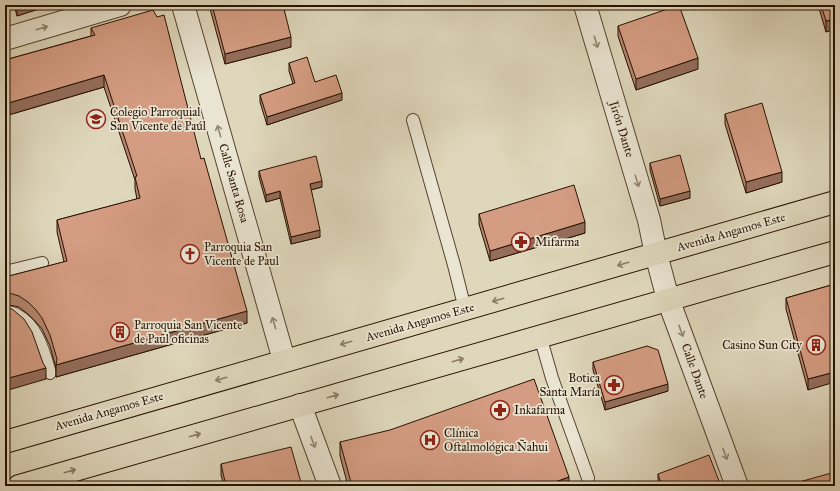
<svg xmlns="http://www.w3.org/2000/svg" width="840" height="491" viewBox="0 0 840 491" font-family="'IM FELL Great Primer',serif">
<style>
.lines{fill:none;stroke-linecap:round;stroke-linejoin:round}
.service-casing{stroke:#55432f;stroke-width:14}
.minor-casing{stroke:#55432f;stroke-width:24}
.primary-casing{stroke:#271200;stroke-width:24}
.service{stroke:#eae5d3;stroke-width:12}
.minor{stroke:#eae5d3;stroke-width:22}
.primary{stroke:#dfd7bc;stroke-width:22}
.wall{fill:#b68670;stroke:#271200}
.shaded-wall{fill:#946d5b;stroke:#271200}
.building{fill:#d49c82;stroke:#271200}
.oneway{stroke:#928674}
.oneway2{stroke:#8c7e67}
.labels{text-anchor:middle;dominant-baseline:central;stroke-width:3.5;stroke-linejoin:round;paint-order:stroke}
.poi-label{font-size:12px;fill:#271200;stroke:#eae5d3;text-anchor:start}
.street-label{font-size:12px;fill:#271200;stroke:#eae5d3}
</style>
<rect width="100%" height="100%" fill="#dfd7bc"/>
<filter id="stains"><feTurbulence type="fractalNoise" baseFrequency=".005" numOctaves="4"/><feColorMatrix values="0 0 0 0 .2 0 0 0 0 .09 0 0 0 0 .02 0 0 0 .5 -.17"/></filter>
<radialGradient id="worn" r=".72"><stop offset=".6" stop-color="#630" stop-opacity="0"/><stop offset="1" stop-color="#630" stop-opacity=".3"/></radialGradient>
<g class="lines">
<g class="service-casing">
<path id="service" d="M413 120 454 265 465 309
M5 272 42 263
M5 312C9 312 14 313 17 315 38 326 44 353 50 373
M540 336 552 378 588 478"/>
</g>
<g class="minor-casing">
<path id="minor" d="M183 5 284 360
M585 5 649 220 656 254 668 299 737 486
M5 39 120 5
M300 405 330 486"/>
</g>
<g class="primary-casing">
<path id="primary" d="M5 442 835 202
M19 486 835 252"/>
</g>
<use href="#service" class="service"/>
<use href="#minor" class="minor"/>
<use href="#primary" class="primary"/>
</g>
<path class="wall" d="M14 5H51L17 16Z
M209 5H283L291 47 225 64Z
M818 5H835V29L826 32Z
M618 26 698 69 636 90 618 36Z
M91 28 201 159 247 323 56 377V368L50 346 42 329 36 322 28 314 19 307 9 305H5V277L64 262 57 232V220L137 199 135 189V180L104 87 5 116V60L91 36Z
M289 63 342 100 267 125 260 102V95L293 84 289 71Z
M725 114 782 182 746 193 725 124Z
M650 163 690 198 660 206 650 170Z
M259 171 322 187 311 190 320 237 291 244 280 198 266 202 259 177Z
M479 214 585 233 490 261 479 224Z
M835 284 808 390 786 309V298Z
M593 362 668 391 605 410 593 370Z
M340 442 569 486H348L340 456Z
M221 464 302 486H224L221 475Z
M658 474 721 486H658Z"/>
<path class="shaded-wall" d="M20 5H51L17 16V6Z
M835 19V29L826 32V21Z
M291 37V47L225 64V54Z
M698 58V69L636 90V79Z
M104 75V87L5 116V104Z
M342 93V100L267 125V117Z
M782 172V182L746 193V182Z
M322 181V187L310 190V184Z
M280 191V198L266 202V195Z
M690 191V198L660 206V199Z
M585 222V233L490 261V251Z
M320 230V237L291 244V237Z
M247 311V323L56 377V365Z
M46 368V379L5 391V379Z
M835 372V382L808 390V379Z
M668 384V391L605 410V402Z
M569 477V486H544Z"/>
<path class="building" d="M212 5H283L291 37 225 54Z
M679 5 698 58 636 79 618 26Z
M821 5H835V19L826 21Z
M153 10 157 17 164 15 201 159 204 158 247 311 56 365 57 359 50 335 42 318 36 310 28 302 19 296 9 293H5V277L67 261 57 220 140 198 135 177 137 176 104 75 5 104V60L95 35 91 28Z
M307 57 315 82 336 75 342 93 267 117 260 95 295 83 289 63Z
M762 103 782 172 746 182 725 114Z
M680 155 690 191 660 199 650 163Z
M316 156 322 181 310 184 320 230 291 237 280 191 266 195 259 171Z
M574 185 585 222 490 251 479 214Z
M835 284V372L808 379 786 298Z
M5 308 12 309 24 319 32 332 43 363 46 368 5 379Z
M647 346 658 350 668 384 605 402 593 362Z
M534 379 569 477 544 486H352L340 442 390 430Z
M291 447 302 486H226L221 464Z
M709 455 721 486H662L658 474Z
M835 472V486H785Z
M188 481 189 486H161Z"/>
<defs><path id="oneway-shaft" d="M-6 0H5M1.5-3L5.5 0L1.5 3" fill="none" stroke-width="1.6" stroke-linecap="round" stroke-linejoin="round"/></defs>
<g class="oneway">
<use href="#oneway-shaft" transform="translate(42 28) rotate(-16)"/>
<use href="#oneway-shaft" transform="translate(596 42) rotate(74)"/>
<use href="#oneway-shaft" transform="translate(219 131) rotate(-106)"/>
<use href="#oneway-shaft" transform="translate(637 181) rotate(73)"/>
<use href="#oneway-shaft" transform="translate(274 323) rotate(-106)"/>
<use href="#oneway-shaft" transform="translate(681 331) rotate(70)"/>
<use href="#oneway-shaft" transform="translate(313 442) rotate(69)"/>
<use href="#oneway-shaft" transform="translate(725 454) rotate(70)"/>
</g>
<g class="oneway2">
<use href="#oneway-shaft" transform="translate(623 264) rotate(164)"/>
<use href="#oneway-shaft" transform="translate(498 300) rotate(164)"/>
<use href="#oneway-shaft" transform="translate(346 343) rotate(164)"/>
<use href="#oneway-shaft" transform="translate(458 360) rotate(-16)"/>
<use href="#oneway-shaft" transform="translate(221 379) rotate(164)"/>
<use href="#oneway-shaft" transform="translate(333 396) rotate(-16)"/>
<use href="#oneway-shaft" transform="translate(195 435) rotate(-16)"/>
<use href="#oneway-shaft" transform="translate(70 471) rotate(-16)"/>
</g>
<defs>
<g id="school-ring" transform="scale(1)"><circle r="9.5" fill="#eae5d3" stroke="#8f2418" stroke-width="1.5"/><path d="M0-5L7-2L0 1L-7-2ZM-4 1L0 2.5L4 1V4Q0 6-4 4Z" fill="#8f2418"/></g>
<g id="pharmacy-ring" transform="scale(1)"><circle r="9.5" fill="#eae5d3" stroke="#8f2418" stroke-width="1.5"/><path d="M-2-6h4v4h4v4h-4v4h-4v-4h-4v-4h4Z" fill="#8f2418"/></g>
<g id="church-ring" transform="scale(1)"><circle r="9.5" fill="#eae5d3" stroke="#8f2418" stroke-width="1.5"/><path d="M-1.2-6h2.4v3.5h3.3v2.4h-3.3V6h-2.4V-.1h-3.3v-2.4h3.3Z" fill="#8f2418"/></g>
<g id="building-ring" transform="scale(1)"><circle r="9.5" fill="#eae5d3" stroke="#8f2418" stroke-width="1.5"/><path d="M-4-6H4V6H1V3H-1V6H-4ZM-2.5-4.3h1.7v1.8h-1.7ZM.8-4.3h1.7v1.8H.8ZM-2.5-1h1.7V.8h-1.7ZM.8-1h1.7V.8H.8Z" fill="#8f2418"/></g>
<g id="hospital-ring" transform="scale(1)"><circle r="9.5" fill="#eae5d3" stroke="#8f2418" stroke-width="1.5"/><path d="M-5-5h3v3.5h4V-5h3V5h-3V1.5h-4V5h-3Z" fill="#8f2418"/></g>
</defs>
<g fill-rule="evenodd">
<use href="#school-ring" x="96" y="119"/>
<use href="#pharmacy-ring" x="521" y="242"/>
<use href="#church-ring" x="190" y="254"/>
<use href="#building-ring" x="120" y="332"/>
<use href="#building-ring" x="816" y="345"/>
<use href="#pharmacy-ring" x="614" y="385"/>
<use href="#pharmacy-ring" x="500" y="410"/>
<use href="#hospital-ring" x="430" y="440"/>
</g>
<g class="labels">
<g class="poi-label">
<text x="110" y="112">Colegio Parroquial<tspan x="110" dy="14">San Vicente de Paúl</tspan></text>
<text x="535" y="242">Mifarma</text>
<text x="204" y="247">Parroquia San<tspan x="204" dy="14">Vicente de Paul</tspan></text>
<text x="134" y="325">Parroquia San Vicente<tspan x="134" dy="14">de Paul oficinas</tspan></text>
<text x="802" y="345" text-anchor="end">Casino Sun City</text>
<text x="600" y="378" text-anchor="end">Botica<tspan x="600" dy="14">Santa María</tspan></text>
<text x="514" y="410">Inkafarma</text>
<text x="444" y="433">Clínica<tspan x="444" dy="14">Oftalmológica Ñahui</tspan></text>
</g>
<g class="street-label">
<text transform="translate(622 129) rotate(73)">Jirón Dante</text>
<text transform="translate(234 183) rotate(74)">Calle Santa Rosa</text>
<text transform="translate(731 232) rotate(-16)">Avenida Angamos Este</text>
<text transform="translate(420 322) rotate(-16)">Avenida Angamos Este</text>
<text transform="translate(695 371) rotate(70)">Calle Dante</text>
<text transform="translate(109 411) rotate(-16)">Avenida Angamos Este</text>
</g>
</g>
<rect width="840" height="491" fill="none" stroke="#dfd7bc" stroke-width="20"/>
<rect x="6" y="6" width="828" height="479" fill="none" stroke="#271200" stroke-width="2"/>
<rect x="10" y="10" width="820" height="471" fill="none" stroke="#271200"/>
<rect width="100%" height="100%" filter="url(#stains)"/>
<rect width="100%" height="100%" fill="url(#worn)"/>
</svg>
